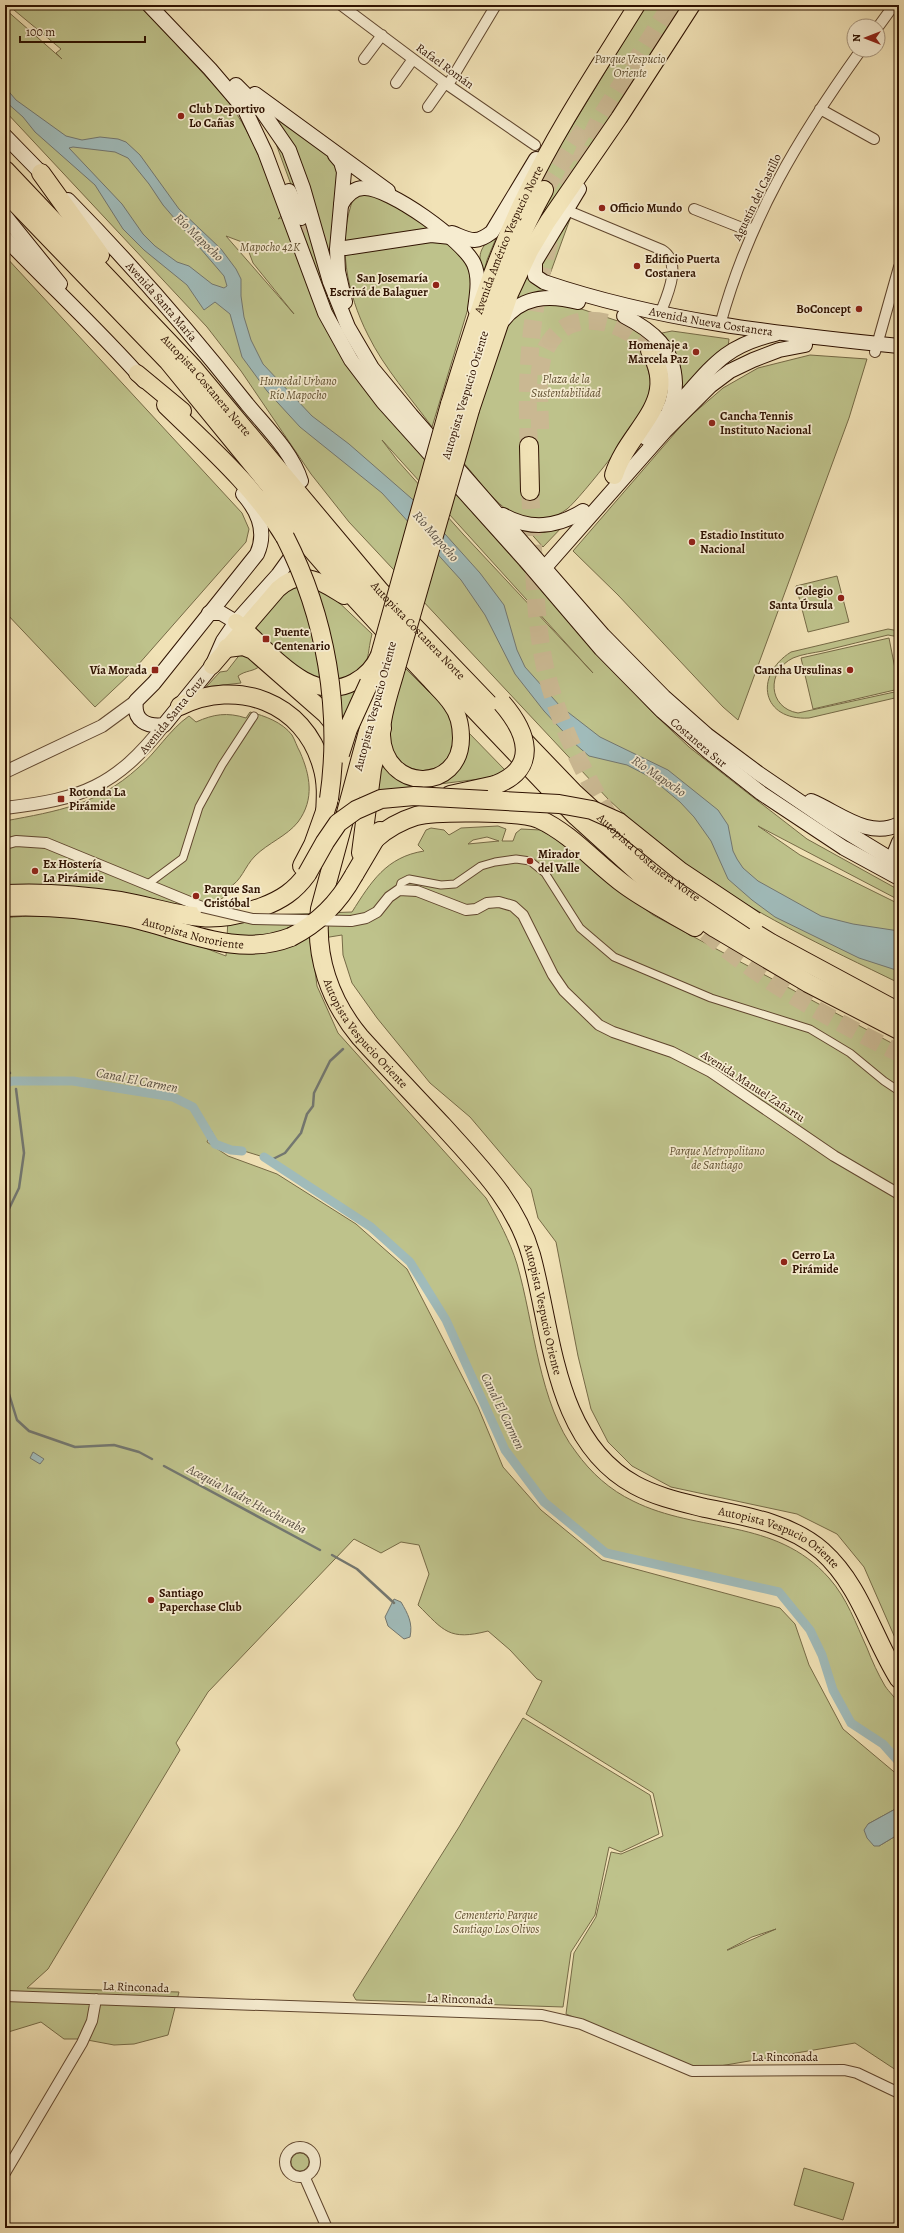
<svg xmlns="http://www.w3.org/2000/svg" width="904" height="2233" viewBox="0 0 904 2233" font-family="Alegreya,serif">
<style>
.green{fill:#bec28b;stroke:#766a46;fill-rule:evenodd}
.water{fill:#a0bbba;stroke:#737770;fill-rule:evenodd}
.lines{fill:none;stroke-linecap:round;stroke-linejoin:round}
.stream{stroke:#737770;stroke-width:2.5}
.canal{stroke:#a0bbba;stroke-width:9}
.secondary-tunnel{stroke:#cab892;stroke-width:14;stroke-dasharray:14 7;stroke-linecap:butt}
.motorway-tunnel{stroke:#cab892;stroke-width:18;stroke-dasharray:18 9;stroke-linecap:butt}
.pedestrian-casing{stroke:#60462e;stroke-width:9}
.minor-casing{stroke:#60462e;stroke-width:12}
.tertiary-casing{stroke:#60462e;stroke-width:14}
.secondary-casing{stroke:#2f1200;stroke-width:16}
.primary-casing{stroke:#2f1200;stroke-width:18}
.motorway-casing{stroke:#2f1200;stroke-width:20}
.pedestrian{stroke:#f6ecd0;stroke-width:7}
.minor{stroke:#f6ecd0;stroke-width:10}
.tertiary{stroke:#f6ecd0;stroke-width:12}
.secondary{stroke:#f6ecd0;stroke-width:14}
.primary{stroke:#f1e2b6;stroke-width:16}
.motorway{stroke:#f1e2b6;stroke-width:18}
.minor-bridge-casing{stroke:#60462e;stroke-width:12;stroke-linecap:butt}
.primary-bridge-casing{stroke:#2f1200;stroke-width:18;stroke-linecap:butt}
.motorway-bridge-casing{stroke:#2f1200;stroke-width:20;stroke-linecap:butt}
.minor-bridge{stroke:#f6ecd0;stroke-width:10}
.primary-bridge{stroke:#f1e2b6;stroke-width:16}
.motorway-bridge{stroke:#f1e2b6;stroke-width:18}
.poi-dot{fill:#8f2418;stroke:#f6ecd0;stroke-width:1.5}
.labels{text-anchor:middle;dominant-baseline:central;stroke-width:3.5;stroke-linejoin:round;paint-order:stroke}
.park-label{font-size:12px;font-style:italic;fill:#615031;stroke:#f6ecd0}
.street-label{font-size:12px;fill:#2f1200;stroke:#f6ecd0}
.poi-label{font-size:12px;font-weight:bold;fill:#2f1200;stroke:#f6ecd0;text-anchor:start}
.water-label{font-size:13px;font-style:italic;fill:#574d41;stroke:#f6ecd0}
</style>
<rect width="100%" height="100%" fill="#f1e2b6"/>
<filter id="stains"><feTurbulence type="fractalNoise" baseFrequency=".005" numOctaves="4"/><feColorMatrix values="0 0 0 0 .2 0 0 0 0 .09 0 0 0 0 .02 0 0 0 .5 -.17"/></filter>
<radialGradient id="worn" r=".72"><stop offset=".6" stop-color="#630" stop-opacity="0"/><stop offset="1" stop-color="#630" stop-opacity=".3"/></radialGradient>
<path class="green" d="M8 5H140L223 95C252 131 265 171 282 215L278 219 283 217 331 336 456 494 602 659 652 712 689 747 745 791 807 839 899 890V900L758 826 800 855 899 904V983C825 947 750 912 683 863 657 844 633 822 609 800L349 522 311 474 241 371 207 327 5 111V9L62 59 56 53 61 49ZM226 236 242 242 247 247 253 263 294 314ZM382 440 593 673 463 534 397 460Z
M646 5H690L540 223 549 194 535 187Z
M261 102 338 164 335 274 329 257Z
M275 141 281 144 374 385 337 328 297 224 293 190Z
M370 191 433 230 466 261 471 274 473 292 432 427C411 398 384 368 368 335 347 294 336 241 354 197Z
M570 219 550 274 543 272 540 265Z
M499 231 487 260 483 275C476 251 481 247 499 231Z
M5 256 242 513 249 529 246 542 130 674 95 707 5 612Z
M526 273 561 294 509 310Z
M560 302 630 325 657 345 643 356C649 371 653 383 650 400 647 414 580 499 567 509 556 517 541 524 527 520 499 512 481 482 462 461L503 327 527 305Z
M672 331 729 339 728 347 685 389 682 388C682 367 676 349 662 333Z
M810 355 867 359 849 418 738 720 723 707 618 595 573 551 687 419 723 388 758 368Z
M564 525 543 547 526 528Z
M837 576 849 622 808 632 796 586Z
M301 582 329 593 372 634C366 658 372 659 353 679H311L256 634 255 627 279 594Z
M888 629 899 631V637L888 635C866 640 845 646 823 651 813 653 802 654 793 658 766 671 768 708 798 713L899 691V697L809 718C762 721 753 676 791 652Z
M889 638 899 689 813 709 801 658Z
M241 653H247L260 666C253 672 246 670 238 676L241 683 206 687 220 672 227 671Z
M405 668 444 707 453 718V751L441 767 421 771 404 766 388 749 390 715Z
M363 682 343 721 314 692Z
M250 712C265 716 282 722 292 735 295 740 297 747 300 752 310 775 315 799 298 822 287 836 268 843 255 856 244 867 242 881 228 888L227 895 218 901 267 915 352 912C371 882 386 857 424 851L418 845 426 830 431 828 444 830 449 835 461 828 498 826 506 829 502 841H513L516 833 521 829 541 830 566 845 610 883 653 915 899 1047V1647L864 1567 837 1534 797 1514 671 1487 632 1466 608 1442 591 1409 578 1356 556 1242 538 1218 531 1189 470 1117 430 1083 377 1018 352 983 343 955 342 935 311 940 317 986 338 1033 486 1198C498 1219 510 1241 517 1264 534 1322 539 1405 576 1452 591 1473 610 1490 633 1501 699 1534 775 1517 829 1578 847 1598 856 1624 867 1648 872 1661 878 1674 885 1686 889 1692 896 1698 898 1704 902 1712 899 1747 899 1758L884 1742 853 1721 835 1689 824 1654 812 1629 781 1590 607 1551 546 1500 507 1449 448 1319 412 1261 373 1225 270 1159 218 1143 211 1130 207 1142 228 1156 277 1174 356 1224 407 1269 478 1407 503 1467 541 1510 602 1560 780 1608 795 1624 809 1665 843 1729 899 1776V1807L868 1824 879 1846 899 1834V2072L855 2043 708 2068 689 2066 566 2014 574 1953 596 1917 611 1852 621 1854 663 1836 653 1793 526 1714 542 1681 537 1679 510 1650 488 1631C449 1641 444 1631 418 1605L429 1574 419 1545 401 1542 381 1553 354 1539 208 1692 176 1743 180 1750 48 1969 27 1988 179 1992 168 2035 134 2044 114 2045 82 2039H64L41 2022 5 2033V918C49 912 117 921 160 932 182 938 204 948 226 956L228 919 5 886V821C58 811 97 805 138 768 157 752 169 730 189 716L196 722C214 714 227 712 246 718ZM487 837 499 841 468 844 473 840ZM776 1929 728 1950H727L752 1937Z
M468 732 505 770 495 777 416 787 373 796 379 751 427 783Z
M523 1718 650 1795 659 1834 621 1852 609 1847 595 1915 571 1952 563 2007 356 2000 353 1995 459 1827Z
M291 2162a9 9 0 1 1 18 0a9 9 0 1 1-18 0Z
M804 2168 854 2183 843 2220 794 2205Z"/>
<path class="water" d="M5 87 16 100 66 136 82 140 100 137 118 139 126 142 140 155 179 209 221 249 236 269 241 279V296L244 317 251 340 263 364 312 416 349 444 419 505 480 573 504 605 517 650 525 667 560 706 600 737 668 770 718 810 728 825 733 851 737 859 743 868 758 881 821 916 853 924 899 931V971L859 958 775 917 752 900 728 879 711 841 694 817 680 802 650 777 627 765 589 756 574 743 544 711 515 674 485 615 461 580 382 493 300 427 267 391 242 357 230 314 215 302 204 310 187 285 144 250 123 229 95 185 35 132 23 117 5 101ZM73 147 115 152 128 158 149 184 163 205 224 276 227 286 224 288 212 284 189 266 177 262 155 246 143 234 122 204 69 148Z
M33 1452 44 1459 40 1464 30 1458Z
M394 1599 401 1602C408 1614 413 1623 410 1637L404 1639 388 1626 385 1617Z
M899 1807V1834L879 1846H874L867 1838 864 1830 868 1824Z"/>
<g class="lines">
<path class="stream" d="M5 1050V1067L10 1073
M269 1161 285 1153 301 1133 307 1114 313 1106 314 1093 330 1061 343 1049
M5 1217 19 1188 24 1153 16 1089
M5 1381 17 1420 29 1431 75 1447 114 1445 139 1452 152 1459
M164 1466 320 1550
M332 1555 357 1569 394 1603"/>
<path class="canal" d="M5 1083 13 1081H73L173 1097 193 1107 215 1144 231 1150 242 1151
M264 1157 371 1227 410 1262 446 1320 505 1450 544 1502 606 1553 779 1592 810 1630 822 1655 833 1690 851 1723 883 1744 899 1762"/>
<path class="secondary-tunnel" d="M301 218C311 237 323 247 345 248"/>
<path class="motorway-tunnel" d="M568 187 599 120 671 5
M544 190 587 124
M540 429C540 405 536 375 544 353 564 304 623 317 650 351
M529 446C525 375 531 304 551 236
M530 491C534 546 533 603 543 657 553 712 585 778 615 826
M686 914C748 974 822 1015 899 1053"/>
<g class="pedestrian-casing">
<path id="pedestrian" d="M148 884 183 858 199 807 222 765 254 716
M399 890 401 883 409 879 441 885 455 884 481 866 495 862 516 859 530 861 545 873 580 928 614 957 711 998 810 1029 850 1053 884 1081 899 1091"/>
</g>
<g class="minor-casing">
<path id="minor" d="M341 5 445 83 535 145
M161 6 162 5
M878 27 894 5
M364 59 382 35
M396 83 413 59
M448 85 496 5
M428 107 445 83
M820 109 874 139
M694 209 742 228 753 229
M566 210 662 250C683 263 667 296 660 314
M720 325C749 219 798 138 861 50
M875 352 899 267
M5 844 16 841 46 843 202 907
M351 921 366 918 377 912 389 897 399 890 417 891 466 910 476 909 487 903 499 902 513 906 523 915 553 975 564 991 599 1025 613 1032 672 1052 711 1072 834 1156 899 1194
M5 1996 542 2015 581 2024 692 2071 844 2070 857 2073 899 2093
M285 2162a15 15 0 1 1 30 0a15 15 0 1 1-30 0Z
M5 2173 82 2043 92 2021 96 1999
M305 2178 327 2228"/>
</g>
<g class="tertiary-casing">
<path id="tertiary" d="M5 772 102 726 136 701
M5 808C82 799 115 787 164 725"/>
</g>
<g class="secondary-casing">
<g id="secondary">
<path id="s1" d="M149 5 210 69 245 110 265 152 325 313 351 360 383 402 525 560 601 649 662 711 709 752 761 793 844 848 899 878"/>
<path d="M236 85 262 111 289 150 303 188 330 282 348 327 372 368 411 415 603 635 664 697 707 735 758 773 830 822 899 864"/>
<path d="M255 94 388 191"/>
<path d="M5 136 48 180"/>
<path d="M335 155 341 162 344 172 337 249 338 271 345 302"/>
<path id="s2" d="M579 189 535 262V276L544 282C659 321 779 334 899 346"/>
<path d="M289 191 301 218"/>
<path id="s3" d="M68 200C132 265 191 333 247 404 266 427 292 452 301 481"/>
<path d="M341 205C346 196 353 188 364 188 389 187 464 241 474 264 480 278 477 294 475 309"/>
<path d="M5 216 60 284"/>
<path d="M452 233C470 240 475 245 492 232L536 159"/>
<path d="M5 238C51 286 100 331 144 381"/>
<path d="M345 248 431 235 451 237"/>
<path d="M624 316C653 331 674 348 675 383 675 392 674 401 669 410"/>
<path d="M501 323C520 296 548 294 578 302"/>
<path d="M646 438C659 422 674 408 688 393 717 360 730 345 775 334"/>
<path d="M243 494C258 511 267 532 257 554L154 683 136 701C133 721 147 727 164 725L212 666 223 641 236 622 278 575 291 557"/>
<path d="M503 515C531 531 557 527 583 511"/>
<path d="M540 573 665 431 710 386 730 371 753 360 779 350 805 345"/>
<path d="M209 613H221L236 622"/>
<path d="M811 801C838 812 869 840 899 824"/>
<path d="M889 867 899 842"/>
</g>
</g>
<g class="primary-casing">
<g id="primary">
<path d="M137 373 183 411"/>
<path id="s4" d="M449 404C471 334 492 263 525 196 557 129 598 68 637 5"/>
<path d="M471 410 510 294 530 251 548 221 619 118 692 5"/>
<path d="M267 498C304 543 342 586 381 628 397 645 413 662 429 679 436 687 445 695 451 704 458 713 461 726 461 738 461 793 384 793 382 735 381 716 392 687 397 668"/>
<path d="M236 622C268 647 308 707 354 682 365 676 374 667 379 655"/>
<path d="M212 666 278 589C302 567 321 582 344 596"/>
</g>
</g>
<g class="motorway-casing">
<g id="motorway">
<path id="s5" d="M5 170 194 369 380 591 575 794 656 868 705 903 771 943 899 1012"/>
<path d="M41 173 100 255"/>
<path d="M5 192 168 361 289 509 358 587 575 815 649 882 715 928 808 983 899 1030"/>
<path d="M166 405C209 447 254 486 285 537"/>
<path d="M461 408C482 333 506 258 544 190"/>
<path d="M529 446 530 491"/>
<path d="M614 475C628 429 681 403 650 351"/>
<path d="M227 648 243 646 253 650 326 714 339 730"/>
<path id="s6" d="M387 661 320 909C314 956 330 1001 360 1037 387 1067 415 1096 443 1126 479 1166 516 1202 531 1255 553 1335 554 1441 635 1485 657 1497 681 1502 705 1508 745 1516 790 1523 822 1551 861 1586 872 1636 899 1679"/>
<path d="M180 706C237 678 304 702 322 766 327 782 326 798 325 814"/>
<path d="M450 795 495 785"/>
<path d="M374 840C386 829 400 821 416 816 436 811 520 811 539 819 572 834 596 864 625 885 647 901 671 913 695 927"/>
<path d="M361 853 372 769 382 728"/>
<path d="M302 866 313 845 328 803"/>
<path d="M354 875 380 831"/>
<path d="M5 894C43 892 82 895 120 901 176 911 204 929 262 907 281 900 295 891 307 874"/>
<path id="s7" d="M5 907C45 905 86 909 126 917 181 928 235 959 291 937"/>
</g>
</g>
<use href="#pedestrian" class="pedestrian"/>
<use href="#minor" class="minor"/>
<use href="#tertiary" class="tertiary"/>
<use href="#secondary" class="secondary"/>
<use href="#primary" class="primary"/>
<use href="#motorway" class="motorway"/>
<g class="minor-bridge-casing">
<path id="minor-bridge" d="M202 907 253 919 351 921"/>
</g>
<g class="primary-bridge-casing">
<path id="primary-bridge" d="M379 655 449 404
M397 668 471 410"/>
</g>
<g class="motorway-bridge-casing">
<path id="motorway-bridge" d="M285 537C326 617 342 710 329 799
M387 661 461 408
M340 754 348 729 369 683
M495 785C540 768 527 732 502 703
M307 874 325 842 338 823 356 810 381 799 414 796 559 804 592 810 619 822 680 871 755 921
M291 937C319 923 339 902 354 875"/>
</g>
<use href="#minor-bridge" class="minor-bridge"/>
<use href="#primary-bridge" class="primary-bridge"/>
<use href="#motorway-bridge" class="motorway-bridge"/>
</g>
<g class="poi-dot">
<circle cx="181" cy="116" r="4"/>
<circle cx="602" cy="208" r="4"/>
<circle cx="637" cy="266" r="4"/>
<circle cx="436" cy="285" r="4"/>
<circle cx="859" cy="309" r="4"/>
<circle cx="696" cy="352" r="4"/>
<circle cx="712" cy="423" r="4"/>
<circle cx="692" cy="542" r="4"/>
<circle cx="841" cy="598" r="4"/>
<rect x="262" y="635" width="8" height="8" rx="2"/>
<rect x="151" y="666" width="8" height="8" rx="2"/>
<circle cx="850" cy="670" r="4"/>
<rect x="57" y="795" width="8" height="8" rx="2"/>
<circle cx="530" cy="861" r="4"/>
<circle cx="35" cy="871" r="4"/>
<circle cx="196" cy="896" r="4"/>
<circle cx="784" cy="1262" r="4"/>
<circle cx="151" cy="1600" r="4"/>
</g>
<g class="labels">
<g class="park-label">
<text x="630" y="59">Parque Vespucio<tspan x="630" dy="14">Oriente</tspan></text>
<text x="270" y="247">Mapocho 42K</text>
<text x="566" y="379">Plaza de la<tspan x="566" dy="14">Sustentabilidad</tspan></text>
<text x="298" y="381">Humedal Urbano<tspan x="298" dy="14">Río Mapocho</tspan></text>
<text x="717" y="1151">Parque Metropolitano<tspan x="717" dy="14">de Santiago</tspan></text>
<text x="496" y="1915">Cementerio Parque<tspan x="496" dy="14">Santiago Los Olivos</tspan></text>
</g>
<g class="street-label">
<text transform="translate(445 66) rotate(36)">Rafael Román</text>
<text transform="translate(757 197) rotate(-64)">Agustín del Castillo</text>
<text stroke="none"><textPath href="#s4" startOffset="175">Avenida Américo Vespucio Norte</textPath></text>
<text stroke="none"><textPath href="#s3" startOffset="138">Avenida Santa María</textPath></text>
<text stroke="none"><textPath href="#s2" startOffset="282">Avenida Nueva Costanera</textPath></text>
<text stroke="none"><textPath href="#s5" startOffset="295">Autopista Costanera Norte</textPath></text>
<text transform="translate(465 395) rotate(-73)">Autopista Vespucio Oriente</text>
<text stroke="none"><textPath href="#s5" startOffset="619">Autopista Costanera Norte</textPath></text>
<text transform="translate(375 706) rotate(-75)">Autopista Vespucio Oriente</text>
<text transform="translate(172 715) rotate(-51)">Avenida Santa Cruz</text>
<text stroke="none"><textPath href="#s1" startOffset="932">Costanera Sur</textPath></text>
<text stroke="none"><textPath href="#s5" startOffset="943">Autopista Costanera Norte</textPath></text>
<text stroke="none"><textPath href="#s7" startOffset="191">Autopista Nororiente</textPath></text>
<text stroke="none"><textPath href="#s6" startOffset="395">Autopista Vespucio Oriente</textPath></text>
<text transform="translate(753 1086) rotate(33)">Avenida Manuel Zañartu</text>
<text stroke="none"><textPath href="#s6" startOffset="730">Autopista Vespucio Oriente</textPath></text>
<text stroke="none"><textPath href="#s6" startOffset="1090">Autopista Vespucio Oriente</textPath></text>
<text transform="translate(136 1987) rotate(2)">La Rinconada</text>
<text transform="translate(460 1999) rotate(2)">La Rinconada</text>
<text x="785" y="2057">La Rinconada</text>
</g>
<g class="poi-label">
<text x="189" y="109">Club Deportivo<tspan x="189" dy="14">Lo Cañas</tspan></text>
<text x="610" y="208">Officio Mundo</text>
<text x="645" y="259">Edificio Puerta<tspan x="645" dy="14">Costanera</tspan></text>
<text x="428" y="278" text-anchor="end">San Josemaría<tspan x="428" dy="14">Escrivá de Balaguer</tspan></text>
<text x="851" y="309" text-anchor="end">BoConcept</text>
<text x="688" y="345" text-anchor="end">Homenaje a<tspan x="688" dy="14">Marcela Paz</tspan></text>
<text x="720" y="416">Cancha Tennis<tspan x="720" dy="14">Instituto Nacional</tspan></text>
<text x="700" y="535">Estadio Instituto<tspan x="700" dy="14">Nacional</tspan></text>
<text x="833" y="591" text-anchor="end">Colegio<tspan x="833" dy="14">Santa Úrsula</tspan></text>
<text x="274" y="632">Puente<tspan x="274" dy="14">Centenario</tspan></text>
<text x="147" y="670" text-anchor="end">Vía Morada</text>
<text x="842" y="670" text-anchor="end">Cancha Ursulinas</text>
<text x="69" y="792">Rotonda La<tspan x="69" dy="14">Pirámide</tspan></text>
<text x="538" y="854">Mirador<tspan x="538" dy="14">del Valle</tspan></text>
<text x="43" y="864">Ex Hostería<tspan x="43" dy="14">La Pirámide</tspan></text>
<text x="204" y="889">Parque San<tspan x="204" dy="14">Cristóbal</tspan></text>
<text x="792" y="1255">Cerro La<tspan x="792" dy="14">Pirámide</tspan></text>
<text x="159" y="1593">Santiago<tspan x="159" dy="14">Paperchase Club</tspan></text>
</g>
<g class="water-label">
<text transform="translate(199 237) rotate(44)">Río Mapocho</text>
<text transform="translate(436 536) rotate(49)">Río Mapocho</text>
<text transform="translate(659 776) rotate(34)">Río Mapocho</text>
<text transform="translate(137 1080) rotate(11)">Canal El Carmen</text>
<text transform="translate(503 1411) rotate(64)">Canal El Carmen</text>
<text transform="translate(247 1499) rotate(28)">Acequia Madre Huechuraba</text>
</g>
</g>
<rect width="904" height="2233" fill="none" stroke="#f1e2b6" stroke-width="20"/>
<rect x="6" y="6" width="892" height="2221" fill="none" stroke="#2f1200" stroke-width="2"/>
<rect x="10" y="10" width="884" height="2213" fill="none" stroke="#2f1200"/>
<g transform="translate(866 38) rotate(270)"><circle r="19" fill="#f6ecd0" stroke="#a6957d"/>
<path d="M0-3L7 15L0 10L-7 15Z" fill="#8f2418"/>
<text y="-6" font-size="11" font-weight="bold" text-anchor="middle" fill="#2f1200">N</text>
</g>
<path d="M20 36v6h125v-6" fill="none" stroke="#2f1200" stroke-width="2"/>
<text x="26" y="36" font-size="12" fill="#2f1200" stroke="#f6ecd0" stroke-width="3" paint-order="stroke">100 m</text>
<rect width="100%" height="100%" filter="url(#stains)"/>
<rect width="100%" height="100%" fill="url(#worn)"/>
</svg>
